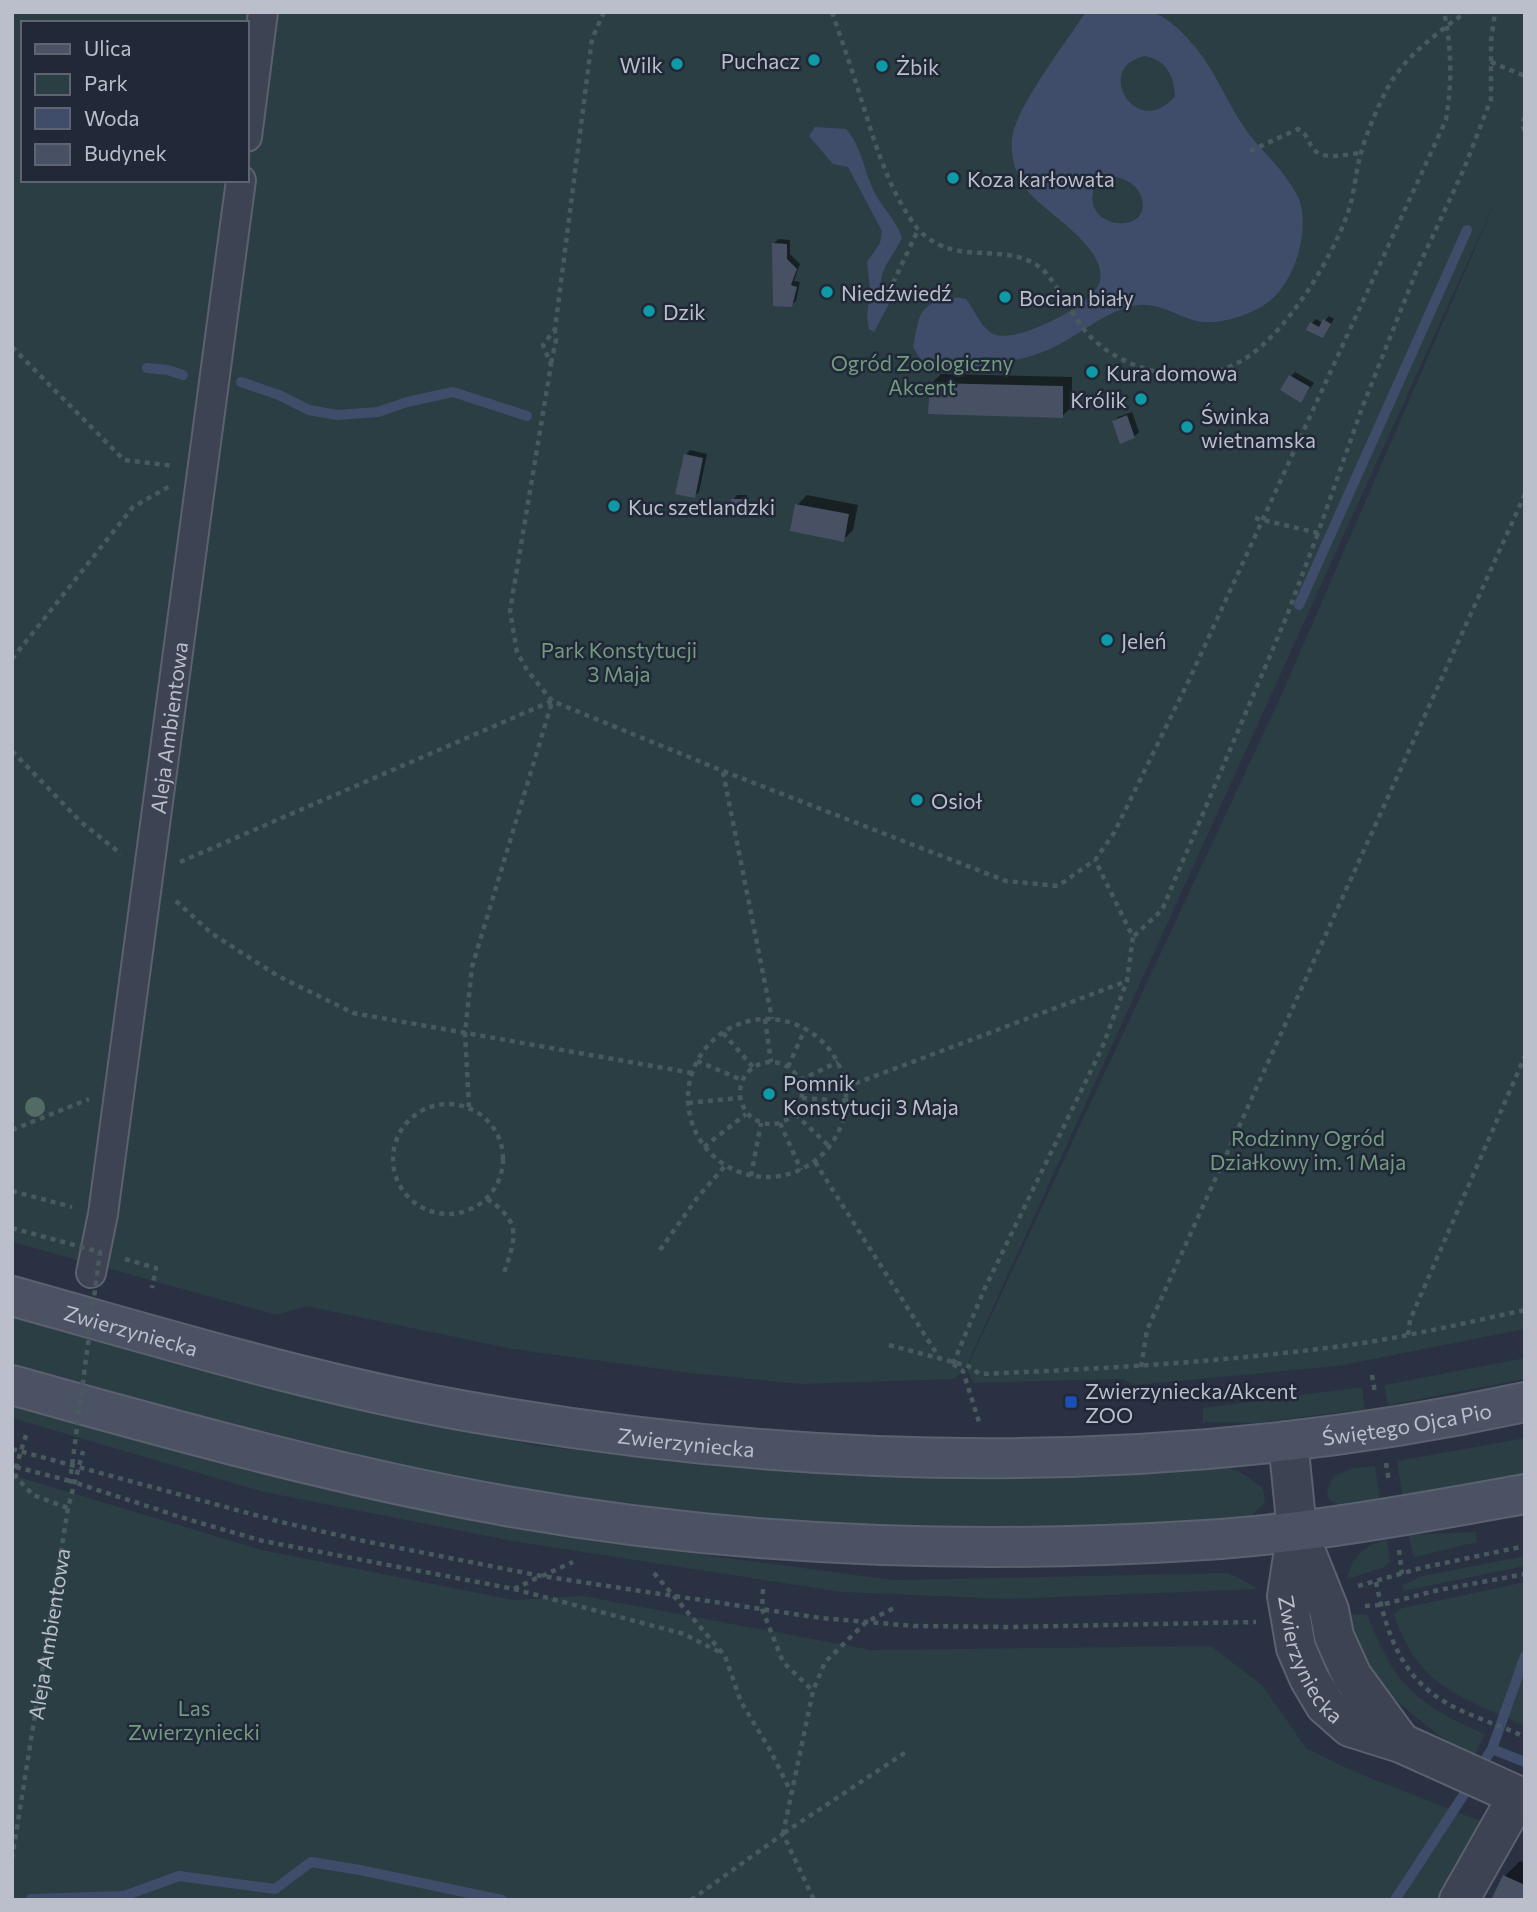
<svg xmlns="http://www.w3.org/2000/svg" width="1537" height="1912" viewBox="0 0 1537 1912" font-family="Commissioner,sans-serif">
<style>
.green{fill:#2b3e43;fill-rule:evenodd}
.water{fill:#404d6a;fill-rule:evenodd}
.shadow{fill:#0007}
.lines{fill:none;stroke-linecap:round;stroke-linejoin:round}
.stream{stroke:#404d6a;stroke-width:10}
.building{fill:#485163}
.pedestrian-casing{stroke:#5b616f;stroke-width:32}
.minor-casing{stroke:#5b616f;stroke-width:42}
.tertiary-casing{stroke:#5b616f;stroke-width:42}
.secondary-casing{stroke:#5b616f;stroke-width:42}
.path{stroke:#495a5f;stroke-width:4.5;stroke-dasharray:5 5;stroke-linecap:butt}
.pedestrian{stroke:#3d4352;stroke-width:28}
.minor{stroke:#3d4352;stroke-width:38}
.tertiary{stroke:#3d4352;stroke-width:38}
.secondary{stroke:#4b5264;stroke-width:38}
.path-bridge{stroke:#495a5f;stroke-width:4.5;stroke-dasharray:5 5;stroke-linecap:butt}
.tree{fill:#526b64}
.culture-dot{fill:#0f9aa8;stroke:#212837;stroke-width:2.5}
.transit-dot{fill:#1a4fb4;stroke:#212837;stroke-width:2.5}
.labels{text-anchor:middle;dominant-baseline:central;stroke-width:5;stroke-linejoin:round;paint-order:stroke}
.poi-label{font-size:21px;fill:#babfcb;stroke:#212837;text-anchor:start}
.park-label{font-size:21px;fill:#739b80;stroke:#212837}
.street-label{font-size:21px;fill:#babfcb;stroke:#212837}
</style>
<rect width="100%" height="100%" fill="#293142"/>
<path class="green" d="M12 12H1525V1329L1338 1366 1135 1385 1123 1379 974 1383 966 1369 1281 696 1499 193 966 1367 955 1379 801 1384 690 1373 512 1349 306 1306 277 1315 12 1242ZM23 23H247V180H23Z
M12 1313 320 1396 532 1445 726 1467 937 1478H1033L1223 1466 1239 1471 1263 1488 1265 1503 1251 1516 1156 1524 953 1530 780 1523 513 1488 379 1462 244 1428 12 1363Z
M1525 1358V1379L1388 1405 1384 1385Z
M1362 1387 1365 1409 1256 1423 1203 1422V1408Z
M12 1403 339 1493 569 1537 893 1580 1228 1573 1259 1589 1007 1599 842 1592 512 1541 264 1492 12 1418Z
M1525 1438V1476L1403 1499 1397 1461Z
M1375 1466 1380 1501C1360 1504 1309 1515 1334 1476L1353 1468Z
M12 1475 262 1550 514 1600 583 1596 871 1650 1211 1646 1262 1685 1307 1749 1360 1774 1491 1825 1449 1900H12Z
M1476 1532 1477 1542 1415 1557 1412 1553 1409 1535Z
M1387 1540 1390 1561 1385 1567 1347 1579C1352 1556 1365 1545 1387 1540Z
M1525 1556V1566L1403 1591 1402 1585 1423 1576Z
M1525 1582V1726C1461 1696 1419 1689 1394 1615L1399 1609Z
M1367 1614C1395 1686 1415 1703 1485 1734L1473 1759C1442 1738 1395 1704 1373 1675 1359 1658 1353 1636 1348 1615Z"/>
<path class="water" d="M1087 12C1104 12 1137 9 1151 12 1169 17 1185 35 1196 48 1216 72 1228 105 1246 130 1256 145 1270 157 1281 171 1287 179 1297 192 1300 202 1309 233 1295 279 1271 300 1255 313 1227 323 1206 322 1175 320 1160 296 1125 308 1098 317 1076 337 1050 349 1012 365 966 370 925 367L913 347C915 338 916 328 919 319 925 300 950 295 966 299 975 310 982 331 996 335 1019 342 1095 305 1100 281 1107 246 1044 213 1026 189 1016 175 1010 156 1012 139 1014 110 1065 44 1083 16ZM1145 56C1166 60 1174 75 1175 96 1137 142 1092 67 1145 56ZM1111 176C1124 178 1136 183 1141 196 1156 238 1072 230 1097 181Z
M815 127 846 129C863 148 864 174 876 195 884 210 897 221 902 238 891 260 875 273 882 299L890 302 874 332 869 329 867 316 870 289 867 262 880 243 882 231 848 167 833 164 809 136Z"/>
<path class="shadow" d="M779 239 790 240V254L800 264 794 281 800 282 796 301 791 305 774 243Z
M1329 316 1334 319 1323 336 1312 323 1316 319 1323 323Z
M1295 372 1314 383 1301 401 1291 376Z
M941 374 1072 377V407L1062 416 931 384Z
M1132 412 1139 432 1134 437 1114 421 1118 417Z
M690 450 707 454 699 492 694 496 686 455Z
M737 495H747V509L743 514 733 500Z
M807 495 858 505 853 530 843 540 797 505Z
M1520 1861 1525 1863V1900H1493L1505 1876Z"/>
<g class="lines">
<path class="stream" d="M147 368 168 370 183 375
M241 382 279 395 309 410 337 415 378 412 407 402 453 392 527 416
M1299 605 1467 230
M1492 1749 1525 1762
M1479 1769 1492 1749 1525 1656
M31 1899 124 1896 179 1876 275 1889 311 1862 360 1870 502 1900
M1395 1900 1472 1782"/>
</g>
<path class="building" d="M772 243 787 244V259L797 269 791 285 797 287 792 307 773 306Z
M1323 319 1331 324 1323 338 1306 330 1310 322 1319 327Z
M1289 375 1310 387 1301 403 1280 390Z
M930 383 1063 386V418L928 414Z
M1127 415 1135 438 1120 444 1112 421Z
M684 454 703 458 695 498 675 494Z
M731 499H743V516H731Z
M795 504 849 514 844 542 790 531Z
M1503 1875 1525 1885V1900H1491Z"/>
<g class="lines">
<g class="pedestrian-casing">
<g id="pedestrian">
<path d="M247 137 263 12"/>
<path id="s2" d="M91 1273 103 1214 241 180"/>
</g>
</g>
<g class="minor-casing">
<path id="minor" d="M1459 1900 1518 1796"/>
</g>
<g class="tertiary-casing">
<g id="tertiary">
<path d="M1288 1441 1297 1530 1329 1610 1334 1636 1352 1676 1401 1743"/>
<path id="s3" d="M1297 1530 1287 1596 1296 1648 1309 1678 1325 1705 1350 1727 1401 1743 1525 1799"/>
</g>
</g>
<g class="secondary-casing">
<g id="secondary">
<path id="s4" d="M12 1296C159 1337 310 1383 460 1410 814 1473 1173 1478 1525 1402"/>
<path d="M12 1385C176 1431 339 1476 506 1506 737 1547 971 1555 1205 1540 1312 1533 1419 1513 1525 1494"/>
</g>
</g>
<g class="path">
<path d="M604 12 592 39 555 329 543 345 551 365 510 611 517 652 527 670 552 701 723 771 1006 881 1058 886 1095 860 1114 833 1190 678 1446 120C1452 83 1452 49 1444 12"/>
<path d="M832 12C843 44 854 76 864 108 877 150 890 192 917 228 922 235 939 246 947 248 981 259 1026 244 1050 278 1065 297 1078 327 1096 342 1137 377 1204 388 1249 356 1289 328 1331 260 1347 215 1355 194 1355 173 1361 153 1367 132 1377 108 1387 89 1404 57 1437 33 1466 12"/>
<path d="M1491 62 1525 76"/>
<path d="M1525 117 1522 125 1525 131"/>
<path d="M1250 151 1298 129C1307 134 1307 139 1312 147 1321 162 1346 154 1361 153"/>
<path d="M893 283 918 230"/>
<path d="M12 347 124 460 174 466"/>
<path d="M551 363 556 340 555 330"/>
<path d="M1255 518 1318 533 1362 408 1416 272 1464 169 1491 99V41L1495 12"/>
<path d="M12 659 133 507 170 486"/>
<path d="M12 751 81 822 121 854"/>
<path d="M723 772 772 1019"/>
<path d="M180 862 552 701"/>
<path d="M176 901 211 933 278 976 353 1013 692 1073"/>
<path d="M1134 936 1162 910 1286 618 1318 533"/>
<circle cx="767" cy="1098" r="79"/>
<path d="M765 1019 771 1062"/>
<path d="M723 1033 753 1067"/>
<path d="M697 1061 742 1080"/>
<circle cx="771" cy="1093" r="31"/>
<path d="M788 1067 805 1029"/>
<path d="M800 1080 838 1062"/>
<path d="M846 1087 1127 981"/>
<path d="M802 1098 847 1101"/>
<path d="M688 1103 739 1098"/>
<circle cx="448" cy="1159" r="55"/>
<path d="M469 1107 465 1033 472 967 552 702"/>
<path d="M795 1114 830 1147"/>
<path d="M780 1123 801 1170"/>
<path d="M12 1130 89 1099"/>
<path d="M704 1147 746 1114"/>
<path d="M815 1162 940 1359"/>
<path d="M751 1176 761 1123"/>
<path d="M12 1191 72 1207"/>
<path d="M487 1199C524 1223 515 1239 503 1276"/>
<path d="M660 1250 697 1198 725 1166"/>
<path d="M125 1259 156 1268 152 1288"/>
<path d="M1408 1335 1410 1320 1525 1056"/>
<path d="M889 1345 968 1366 980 1374C1101 1369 1221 1362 1342 1346 1403 1338 1464 1323 1525 1310"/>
<path d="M953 1364 984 1290 1102 1048 1127 981 1133 937 1095 860"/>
<path d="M953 1364 963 1371 979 1422"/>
<path d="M1141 1367 1147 1330 1525 494"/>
<path d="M1372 1375 1375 1393"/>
<path d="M26 1435 16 1467V1477L33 1495 68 1508"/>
<path d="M12 1449 281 1522 364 1541 541 1576 821 1618 914 1626 1011 1627 1256 1622"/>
<path d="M1386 1463 1389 1482"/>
<path d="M16 1467 70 1481"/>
<path d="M1399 1550 1402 1574"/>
<path d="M654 1573 725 1656 741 1702 769 1748 791 1792"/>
<path d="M542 1576 573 1562"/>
<path d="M1376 1582C1387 1636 1402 1682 1456 1708 1478 1719 1502 1726 1525 1737"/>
<path d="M1358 1586 1421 1568 1525 1546"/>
<path d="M514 1589 684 1634 723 1654"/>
<path d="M763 1589 762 1609 783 1662 813 1691"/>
<path d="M1365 1606 1381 1605 1434 1591 1525 1574"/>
<path d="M784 1833 906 1752"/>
<path d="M783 1834 813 1691 825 1662 866 1622 896 1607"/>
<path id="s1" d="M12 1859 68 1508 83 1451"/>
<path d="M691 1900 783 1834 814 1900"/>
</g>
<use href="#pedestrian" class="pedestrian"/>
<use href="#minor" class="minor"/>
<use href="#tertiary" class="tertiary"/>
<use href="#secondary" class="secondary"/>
<path class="path-bridge" d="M12 1228 100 1252 70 1481 190 1520 263 1541 514 1589 541 1576"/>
</g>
<circle class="tree" cx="35" cy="1107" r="10"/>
<g class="culture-dot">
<circle cx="814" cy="60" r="7"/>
<circle cx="677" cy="64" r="7"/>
<circle cx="882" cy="66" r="7"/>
<circle cx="953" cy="178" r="7"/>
<circle cx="827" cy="292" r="7"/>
<circle cx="1005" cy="297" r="7"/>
<circle cx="649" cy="311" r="7"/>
<circle cx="1092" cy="372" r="7"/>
<circle cx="1141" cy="399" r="7"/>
<circle cx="1187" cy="427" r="7"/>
<circle cx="614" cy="506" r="7"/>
<circle cx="1107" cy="640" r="7"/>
<circle cx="917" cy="800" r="7"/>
<circle cx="769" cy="1094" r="7"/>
</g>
<rect class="transit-dot" x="1064" y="1395" width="14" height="14" rx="3.5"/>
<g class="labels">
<g class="poi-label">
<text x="800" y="60" text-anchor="end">Puchacz</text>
<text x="663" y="64" text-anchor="end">Wilk</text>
<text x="896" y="66">Żbik</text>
<text x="967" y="178">Koza karłowata</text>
<text x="841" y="292">Niedźwiedź</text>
<text x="1019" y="297">Bocian biały</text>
<text x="663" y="311">Dzik</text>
<text x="1106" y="372">Kura domowa</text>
<text x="1127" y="399" text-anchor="end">Królik</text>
<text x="1201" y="415">Świnka<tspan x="1201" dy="24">wietnamska</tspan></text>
<text x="628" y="506">Kuc szetlandzki</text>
<text x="1121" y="640">Jeleń</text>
<text x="931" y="800">Osioł</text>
<text x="783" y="1082">Pomnik<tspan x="783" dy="24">Konstytucji 3 Maja</tspan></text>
<text x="1085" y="1390">Zwierzyniecka/Akcent<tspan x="1085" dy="24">ZOO</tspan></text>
</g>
<g class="park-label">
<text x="922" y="362">Ogród Zoologiczny<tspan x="922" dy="24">Akcent</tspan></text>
<text x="619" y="649">Park Konstytucji<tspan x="619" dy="24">3 Maja</tspan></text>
<text x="1308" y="1137">Rodzinny Ogród<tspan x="1308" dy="24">Działkowy im. 1 Maja</tspan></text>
<text x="194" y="1707">Las<tspan x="194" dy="24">Zwierzyniecki</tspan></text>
</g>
<g class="street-label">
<text stroke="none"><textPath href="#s2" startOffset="551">Aleja Ambientowa</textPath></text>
<text stroke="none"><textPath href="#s4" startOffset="124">Zwierzyniecka</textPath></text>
<text stroke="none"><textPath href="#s4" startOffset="1414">Świętego Ojca Pio</textPath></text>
<text stroke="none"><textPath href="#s4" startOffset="691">Zwierzyniecka</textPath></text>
<text stroke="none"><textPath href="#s1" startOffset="228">Aleja Ambientowa</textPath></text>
<text stroke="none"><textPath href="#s3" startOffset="135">Zwierzyniecka</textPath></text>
</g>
</g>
<rect width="1537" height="1912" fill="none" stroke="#babfcb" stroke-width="28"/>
<rect x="21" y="21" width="228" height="161" fill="#212837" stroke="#5e6472" stroke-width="2"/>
<rect x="35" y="44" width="35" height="10" fill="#4b5264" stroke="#5e6472" stroke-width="2"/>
<text x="84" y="56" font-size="21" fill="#babfcb">Ulica</text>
<rect x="35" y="74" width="35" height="21" fill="#2b3e43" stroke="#5e6472" stroke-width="2"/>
<text x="84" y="91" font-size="21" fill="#babfcb">Park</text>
<rect x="35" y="108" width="35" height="21" fill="#404d6a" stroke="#5e6472" stroke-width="2"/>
<text x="84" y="126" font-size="21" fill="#babfcb">Woda</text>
<rect x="35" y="144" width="35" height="21" fill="#485163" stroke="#5e6472" stroke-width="2"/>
<text x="84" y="161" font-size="21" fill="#babfcb">Budynek</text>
</svg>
